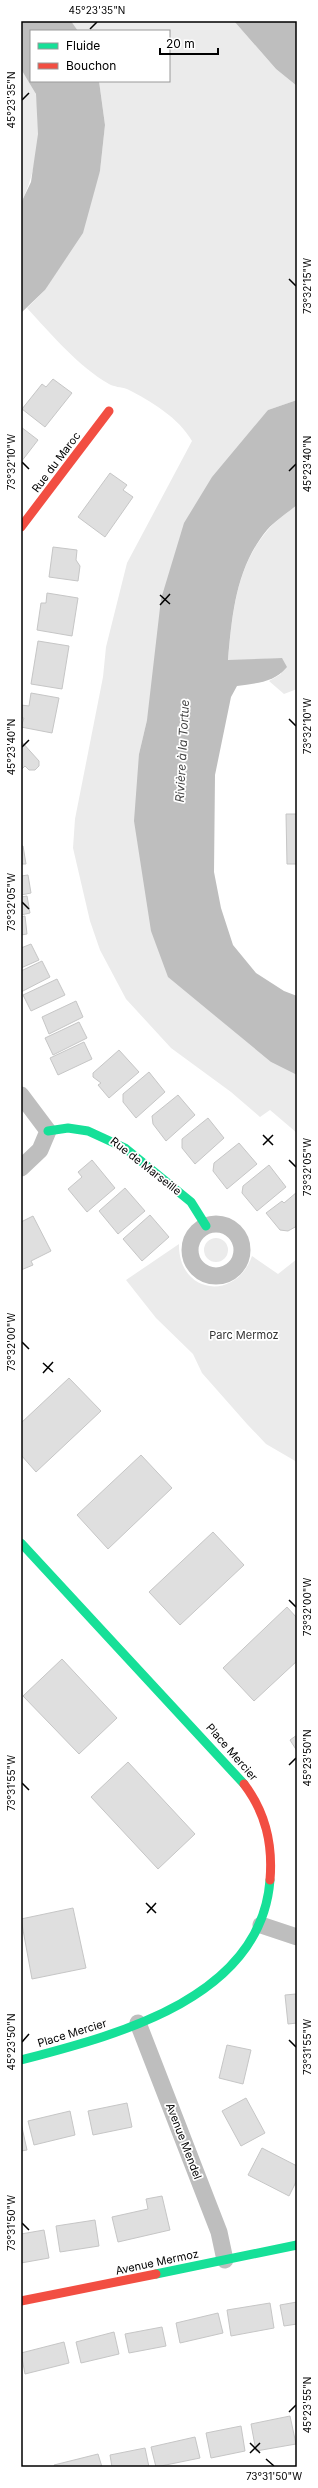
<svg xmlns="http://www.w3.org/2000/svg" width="318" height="2488" viewBox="0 0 318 2488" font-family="Inter,sans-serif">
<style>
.green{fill:#ebebeb}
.water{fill:#bebebe}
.building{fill:#dfdfdf;stroke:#c6c6c6}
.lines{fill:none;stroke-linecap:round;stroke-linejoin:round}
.street{stroke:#bebebe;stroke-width:17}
.fast{stroke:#16e098;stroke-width:9}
.jam{stroke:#f24e42;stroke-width:9}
.ticks{fill:none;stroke:#000;stroke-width:1.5}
.labels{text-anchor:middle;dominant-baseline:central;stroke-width:3.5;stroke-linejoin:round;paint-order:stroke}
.street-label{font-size:11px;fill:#000;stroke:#fff}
.park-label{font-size:11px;fill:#323232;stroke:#fff}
.water-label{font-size:12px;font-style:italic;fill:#434343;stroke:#fff}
.neatline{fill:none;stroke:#000;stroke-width:1.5}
.ticks-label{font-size:10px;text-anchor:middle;fill:#000}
</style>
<rect width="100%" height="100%" fill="#fff"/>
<path class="green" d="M71 21H234L276 69 297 86V400L268 410 147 720 139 754 271 1062 297 1075V1133L270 1110 260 1117 231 1092 171 1048 126 999 100 950 90 921 73 848 75 819 103 677 106 647 127 563 192 441C179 418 151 401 127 389 121 387 114 387 109 384 78 366 51 334 27 308L45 290 100 171 105 125 99 81H169V31H78Z
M21 69C26 76 35 87 36 95 43 130 36 173 21 203Z
M297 505V689L284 694 269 681 281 674 282 658 228 661C232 616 236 567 267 531 275 521 287 513 297 505Z
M204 1250a12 12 0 1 1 24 0a12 12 0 1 1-24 0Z
M179 1244C178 1294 236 1302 252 1256L278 1274 297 1259V1462L266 1444 247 1424 202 1373 193 1354 156 1318 126 1280Z"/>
<path class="water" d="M21 21H71L78 31H31V81H99L105 125 100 171 83 233 45 290 21 313V203L31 182 38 134 36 94 21 69Z
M234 21H297V86L276 69Z
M297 400V505C287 513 275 521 267 530 236 567 232 615 228 660L282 658 287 667C274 683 256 683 237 686L231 697 215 775 214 872 221 908 233 945 256 973 284 991 297 996V1075L271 1062 168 977 151 931 134 821 139 754 147 720 161 599 184 523 212 477 268 410Z"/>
<path class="building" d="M53 379 72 393 45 427 22 409 42 384 46 387Z
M21 427 38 440 21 462Z
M110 473 127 485 123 490 133 497 105 537 78 517Z
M53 547 77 550 76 560 80 566 78 581 49 577Z
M47 593 78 598 72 636 37 630 41 603H46Z
M38 641 69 646 62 689 31 684Z
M31 693 59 698 52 733 21 727 24 718H21V705L29 706Z
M21 741 39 761V766L35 770H29L25 766 21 770Z
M286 814H297V864H287Z
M21 846H23L26 864H21Z
M28 875 31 893 21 895V876Z
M27 896 30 913 21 915V897Z
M25 916 27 934 21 935V917Z
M31 944 39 960 21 968V948Z
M42 961 50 977 21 992V971Z
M57 979 65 995 31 1011 23 995Z
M76 1001 83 1017 49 1034 42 1017Z
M79 1022 87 1038 53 1055 45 1038Z
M84 1042 92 1059 58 1075 50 1058Z
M119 1050 139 1072 109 1098 98 1085 101 1083 93 1077V1073Z
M149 1072 165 1092 136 1118 123 1102V1094Z
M178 1095 195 1115 166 1141 153 1124 152 1116Z
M208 1118 224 1138 195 1164 182 1148V1139Z
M239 1143 257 1164 227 1189 213 1171 214 1163Z
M92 1160 115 1188 87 1212 68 1189 82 1177 78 1172Z
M269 1165 286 1187 257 1211 242 1193 243 1186Z
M125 1188 145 1211 118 1234 99 1211Z
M297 1192V1226L288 1231 280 1230 266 1213 282 1201 284 1203Z
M150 1215 169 1237 142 1261 123 1239Z
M33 1216 51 1251 31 1261 33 1265 21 1270V1222Z
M69 1378 101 1411 36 1472 21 1455V1423Z
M141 1455 172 1488 108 1549 77 1515Z
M213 1532 244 1565 180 1625 149 1592Z
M287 1607 297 1618V1661L254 1701 223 1668Z
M62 1659 117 1718 79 1754 23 1696Z
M297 1735V1751L290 1740Z
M128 1762 195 1834 158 1869 91 1797Z
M73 1908 86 1968 32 1979 21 1919Z
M296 1994 297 2023 288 2024 285 1995Z
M227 2045 251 2050 243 2084 219 2078Z
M246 2098 265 2133 241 2146 222 2111Z
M127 2103 132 2127 93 2135 88 2111Z
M70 2111 75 2135 34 2145 28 2121Z
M21 2123 27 2150 21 2151Z
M262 2148 297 2166V2180L289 2196 248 2175Z
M162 2196 170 2230 118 2242 112 2217 148 2209 146 2199Z
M95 2220 99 2246 60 2252 56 2226Z
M44 2230 49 2258 21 2263V2234Z
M297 2302V2324L284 2326 280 2305Z
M270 2303 274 2328 231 2336 227 2310Z
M218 2313 223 2333 180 2343 176 2323Z
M162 2327 166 2346 129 2353 125 2334Z
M114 2332 119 2354 81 2363 76 2342Z
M64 2342 69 2363 25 2374 21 2353Z
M290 2416 296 2444 256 2451 251 2424Z
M241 2426 245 2451 211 2458 206 2433Z
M195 2437 200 2458 156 2467 151 2447Z
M145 2448 149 2467H112L110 2455Z
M98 2454 102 2467H55L54 2465Z"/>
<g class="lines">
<path class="street" d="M21 1095 48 1131 40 1150 21 1168
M190 1250a26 26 0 1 1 52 0a26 26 0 1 1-52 0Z
M261 1925 297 1937
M138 2023 219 2232 225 2260"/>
<path class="fast" d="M48 1131 68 1128 88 1131 125 1148 191 1202 206 1226
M21 1543 244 1784
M21 2060C116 2035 261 1999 270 1880
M156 2274 297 2245"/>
<path class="jam" d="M21 527 109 411
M244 1784C266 1813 273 1844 270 1880
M21 2301 156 2274"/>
</g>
<path class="ticks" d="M90 29 97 22M22 100 29 93M289 279 296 286M22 462 29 469M289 471 296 464M160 595 170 604M160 605 170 594M289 719 296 726M22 747 29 740M22 902 29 909M263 1135 273 1145M263 1145 273 1135M289 1160 296 1167M22 1342 29 1349M43 1363 53 1372M43 1373 53 1362M289 1600 296 1607M289 1765 296 1758M22 1783 29 1790M146 1903 156 1913M147 1913 156 1903M289 2040 296 2047M22 2042 29 2034M22 2223 29 2230M289 2412 296 2405M250 2443 260 2453M250 2453 260 2443M266 2459 274 2466"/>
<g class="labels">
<g class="street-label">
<text transform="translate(56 462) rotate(-53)">Rue du Maroc</text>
<text transform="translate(146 1166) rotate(38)">Rue de Marseille</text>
<text transform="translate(232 1752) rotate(49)">Place Mercier</text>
<text transform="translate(72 2033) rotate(-17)">Place Mercier</text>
<text transform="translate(184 2141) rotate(69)">Avenue Mendel</text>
<text transform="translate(157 2262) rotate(-12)">Avenue Mermoz</text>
</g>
<g class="park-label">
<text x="244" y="1335">Parc Mermoz</text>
</g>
<g class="water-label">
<text transform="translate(182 751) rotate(-87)">Rivière à la Tortue</text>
</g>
</g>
<rect width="318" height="2488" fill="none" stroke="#ffffff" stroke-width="44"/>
<rect x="30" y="30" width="140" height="52" fill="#ffffff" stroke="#999999"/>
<rect x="38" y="43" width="20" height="6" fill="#16e098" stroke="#999999"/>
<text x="66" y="50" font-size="12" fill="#000000">Fluide</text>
<rect x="38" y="63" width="20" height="6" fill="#f24e42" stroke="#999999"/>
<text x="66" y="70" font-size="12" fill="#000000">Bouchon</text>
<path d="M160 48v6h58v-6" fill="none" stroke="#000000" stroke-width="2"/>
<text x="166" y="48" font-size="12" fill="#000000" stroke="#ffffff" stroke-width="3" paint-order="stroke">20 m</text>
<rect x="22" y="22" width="274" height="2444" class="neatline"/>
<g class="ticks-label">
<text x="97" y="14">45°23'35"N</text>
<text transform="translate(11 100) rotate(-90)" y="4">45°23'35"N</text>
<text transform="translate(307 286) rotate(-90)" y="4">73°32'15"W</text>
<text transform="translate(11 462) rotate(-90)" y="4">73°32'10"W</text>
<text transform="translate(307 464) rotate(-90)" y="4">45°23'40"N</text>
<text transform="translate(307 726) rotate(-90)" y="4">73°32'10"W</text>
<text transform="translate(11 747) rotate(-90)" y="4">45°23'40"N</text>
<text transform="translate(11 902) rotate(-90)" y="4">73°32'05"W</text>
<text transform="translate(307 1167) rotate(-90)" y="4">73°32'05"W</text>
<text transform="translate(11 1342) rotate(-90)" y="4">73°32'00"W</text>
<text transform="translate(307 1607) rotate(-90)" y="4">73°32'00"W</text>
<text transform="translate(307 1758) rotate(-90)" y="4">45°23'50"N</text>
<text transform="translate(11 1783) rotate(-90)" y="4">73°31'55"W</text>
<text transform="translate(11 2042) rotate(-90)" y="4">45°23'50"N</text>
<text transform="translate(307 2047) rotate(-90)" y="4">73°31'55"W</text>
<text transform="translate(11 2223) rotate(-90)" y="4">73°31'50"W</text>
<text transform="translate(307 2405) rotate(-90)" y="4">45°23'55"N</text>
<text x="274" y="2480">73°31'50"W</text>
</g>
</svg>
